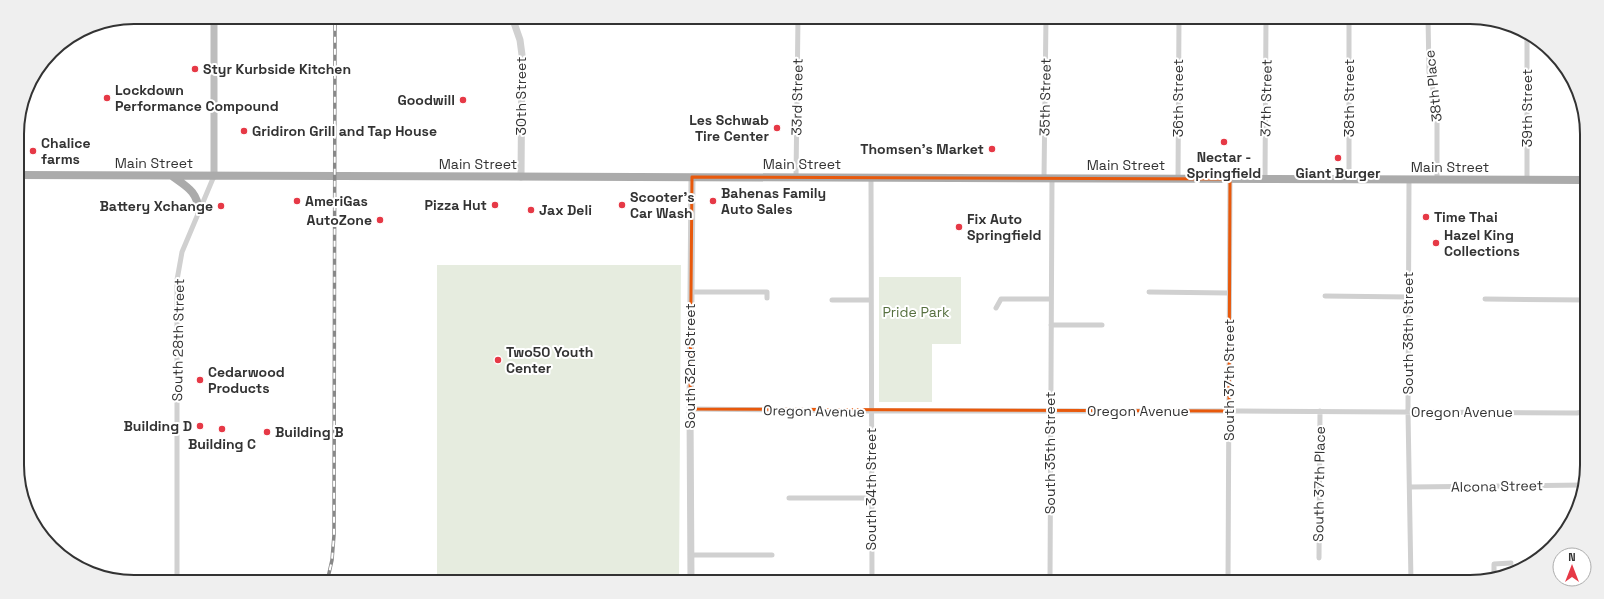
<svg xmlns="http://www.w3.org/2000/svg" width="1604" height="599" viewBox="0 0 1604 599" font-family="'Space Grotesk',sans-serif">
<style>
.green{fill:#e6ecdf}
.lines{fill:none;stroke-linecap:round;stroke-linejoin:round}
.minor{stroke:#d0d0d0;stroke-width:5}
.tertiary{stroke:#d0d0d0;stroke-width:7}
.secondary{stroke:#bdbdbd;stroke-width:7}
.primary{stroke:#ababab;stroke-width:8}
.rail-casing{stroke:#888;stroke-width:3.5}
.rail{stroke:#fff;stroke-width:2;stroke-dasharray:6;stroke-linecap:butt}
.marked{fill:none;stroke:#e8590c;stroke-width:3;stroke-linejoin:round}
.poi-dot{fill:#e63946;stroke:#fff;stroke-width:1.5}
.labels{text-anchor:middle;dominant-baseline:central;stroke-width:4;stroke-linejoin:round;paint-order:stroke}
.poi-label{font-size:14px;font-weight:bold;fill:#333;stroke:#fff;text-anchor:start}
.street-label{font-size:14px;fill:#333;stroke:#fff}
.park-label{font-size:14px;fill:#56703f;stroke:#fff}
.rim{fill:none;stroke:#333;stroke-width:2}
</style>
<rect width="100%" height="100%" fill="#fff"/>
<path class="green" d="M437 265H681L679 582H442V580H437Z
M879 277H961V344H932V402H879Z"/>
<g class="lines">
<path class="minor" d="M1428 17 1429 72 1437 107V180
M1527 36V180
M796 177 798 17
M871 177 872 582
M1044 178 1046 17
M1178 179 1179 17
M1265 179 1266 17
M1349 179V17
M1409 180 1408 412 1411 582
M691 292H767V298
M1149 292 1229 293
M1325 296 1408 297
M1485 299 1587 300
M832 300H871
M996 308 1001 299H1051
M1051 325H1102
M690 409 871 411H1239L1577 413 1587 411
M1410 487 1584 485
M789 498H871
M691 555H772
M1319 558 1320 411
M1494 575V564L1511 563
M177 582V280L182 252 214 176
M1050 582 1052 178
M1228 582 1230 179"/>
<path class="tertiary" d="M512 17 520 40 522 55 521 177
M691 582 690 409 692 177"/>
<path class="secondary" d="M214 17V176"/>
<path class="primary" d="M18 175 1586 180
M172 176C187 187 197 191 199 211"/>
<g class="rail-casing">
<path id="rail" d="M327 582 332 560 334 535 335 17"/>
</g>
<use href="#rail" class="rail"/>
</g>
<path class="marked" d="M692 177 1230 179 1229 411 690 409Z"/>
<g class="poi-dot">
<circle cx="195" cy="69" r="4"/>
<circle cx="107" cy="98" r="4"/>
<circle cx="463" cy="100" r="4"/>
<circle cx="777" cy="128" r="4"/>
<circle cx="244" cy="131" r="4"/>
<circle cx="1224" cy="142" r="4"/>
<circle cx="992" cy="149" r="4"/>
<circle cx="33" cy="151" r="4"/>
<circle cx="1338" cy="158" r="4"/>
<circle cx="297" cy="201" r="4"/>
<circle cx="713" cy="201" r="4"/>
<circle cx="495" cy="205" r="4"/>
<circle cx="622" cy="205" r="4"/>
<circle cx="221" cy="206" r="4"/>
<circle cx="531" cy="210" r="4"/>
<circle cx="1426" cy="217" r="4"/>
<circle cx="380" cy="220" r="4"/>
<circle cx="959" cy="227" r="4"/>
<circle cx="1436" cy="243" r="4"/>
<circle cx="498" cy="360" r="4"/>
<circle cx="200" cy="380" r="4"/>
<circle cx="200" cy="426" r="4"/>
<circle cx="222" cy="429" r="4"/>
<circle cx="267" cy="432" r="4"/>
</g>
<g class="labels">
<g class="poi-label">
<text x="203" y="69">Styr Kurbside Kitchen</text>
<text x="115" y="90">Lockdown<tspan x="115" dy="16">Performance Compound</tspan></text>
<text x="455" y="100" text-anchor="end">Goodwill</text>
<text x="769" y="120" text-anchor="end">Les Schwab<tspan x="769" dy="16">Tire Center</tspan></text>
<text x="252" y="131">Gridiron Grill and Tap House</text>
<text x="41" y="143">Chalice<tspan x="41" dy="16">farms</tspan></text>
<text x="984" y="149" text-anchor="end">Thomsen's Market</text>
<text x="1224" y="157" text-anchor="middle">Nectar -<tspan x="1224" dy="16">Springfield</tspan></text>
<text x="1338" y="173" text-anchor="middle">Giant Burger</text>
<text x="721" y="193">Bahenas Family<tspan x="721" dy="16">Auto Sales</tspan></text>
<text x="630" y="197">Scooter’s<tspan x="630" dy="16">Car Wash</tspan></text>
<text x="305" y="201">AmeriGas</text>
<text x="487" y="205" text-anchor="end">Pizza Hut</text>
<text x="213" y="206" text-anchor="end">Battery Xchange</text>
<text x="539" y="210">Jax Deli</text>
<text x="1434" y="217">Time Thai</text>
<text x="967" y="219">Fix Auto<tspan x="967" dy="16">Springfield</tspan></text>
<text x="372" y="220" text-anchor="end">AutoZone</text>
<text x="1444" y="235">Hazel King<tspan x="1444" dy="16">Collections</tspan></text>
<text x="506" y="352">Two50 Youth<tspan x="506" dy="16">Center</tspan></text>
<text x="208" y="372">Cedarwood<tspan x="208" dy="16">Products</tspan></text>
<text x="192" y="426" text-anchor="end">Building D</text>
<text x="275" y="432">Building B</text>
<text x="222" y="444" text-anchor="middle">Building C</text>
</g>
<g class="street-label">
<text transform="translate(1433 86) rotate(-96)">38th Place</text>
<text transform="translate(521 96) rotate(-90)">30th Street</text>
<text transform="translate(797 97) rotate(-89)">33rd Street</text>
<text transform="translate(1045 97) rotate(-89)">35th Street</text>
<text transform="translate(1178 98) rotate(-90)">36th Street</text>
<text transform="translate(1266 98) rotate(-89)">37th Street</text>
<text transform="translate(1349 98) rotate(-90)">38th Street</text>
<text transform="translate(1527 108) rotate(-90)">39th Street</text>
<text x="154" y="163">Main Street</text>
<text x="478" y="164">Main Street</text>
<text x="802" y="164">Main Street</text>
<text x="1126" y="165">Main Street</text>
<text x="1450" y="167">Main Street</text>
<text transform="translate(1408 333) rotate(-90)">South 38th Street</text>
<text transform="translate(178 340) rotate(-89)">South 28th Street</text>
<text transform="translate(690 366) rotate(-90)">South 32nd Street</text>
<text transform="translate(1229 380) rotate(-90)">South 37th Street</text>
<text transform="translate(814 411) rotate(1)">Oregon Avenue</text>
<text x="1138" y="411">Oregon Avenue</text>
<text x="1462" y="412">Oregon Avenue</text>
<text transform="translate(1050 453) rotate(-90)">South 35th Street</text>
<text transform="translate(1319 484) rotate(-89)">South 37th Place</text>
<text transform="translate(1497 486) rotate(-1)">Alcona Street</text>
<text transform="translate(871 489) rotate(-90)">South 34th Street</text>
</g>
<g class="park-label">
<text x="916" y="312">Pride Park</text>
</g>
</g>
<path d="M0 0H1604V599H0ZM134 24H1470A110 110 0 0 1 1580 134V465A110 110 0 0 1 1470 575H134A110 110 0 0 1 24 465V134A110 110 0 0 1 134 24Z" fill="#efefef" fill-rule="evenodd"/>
<path class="rim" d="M134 24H1470A110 110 0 0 1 1580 134V465A110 110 0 0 1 1470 575H134A110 110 0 0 1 24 465V134A110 110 0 0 1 134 24Z"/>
<g transform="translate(1572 567)"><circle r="19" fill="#ffffff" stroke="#adadad"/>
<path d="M0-3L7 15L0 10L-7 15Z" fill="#e63946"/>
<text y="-6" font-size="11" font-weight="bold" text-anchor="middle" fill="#333333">N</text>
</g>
</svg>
